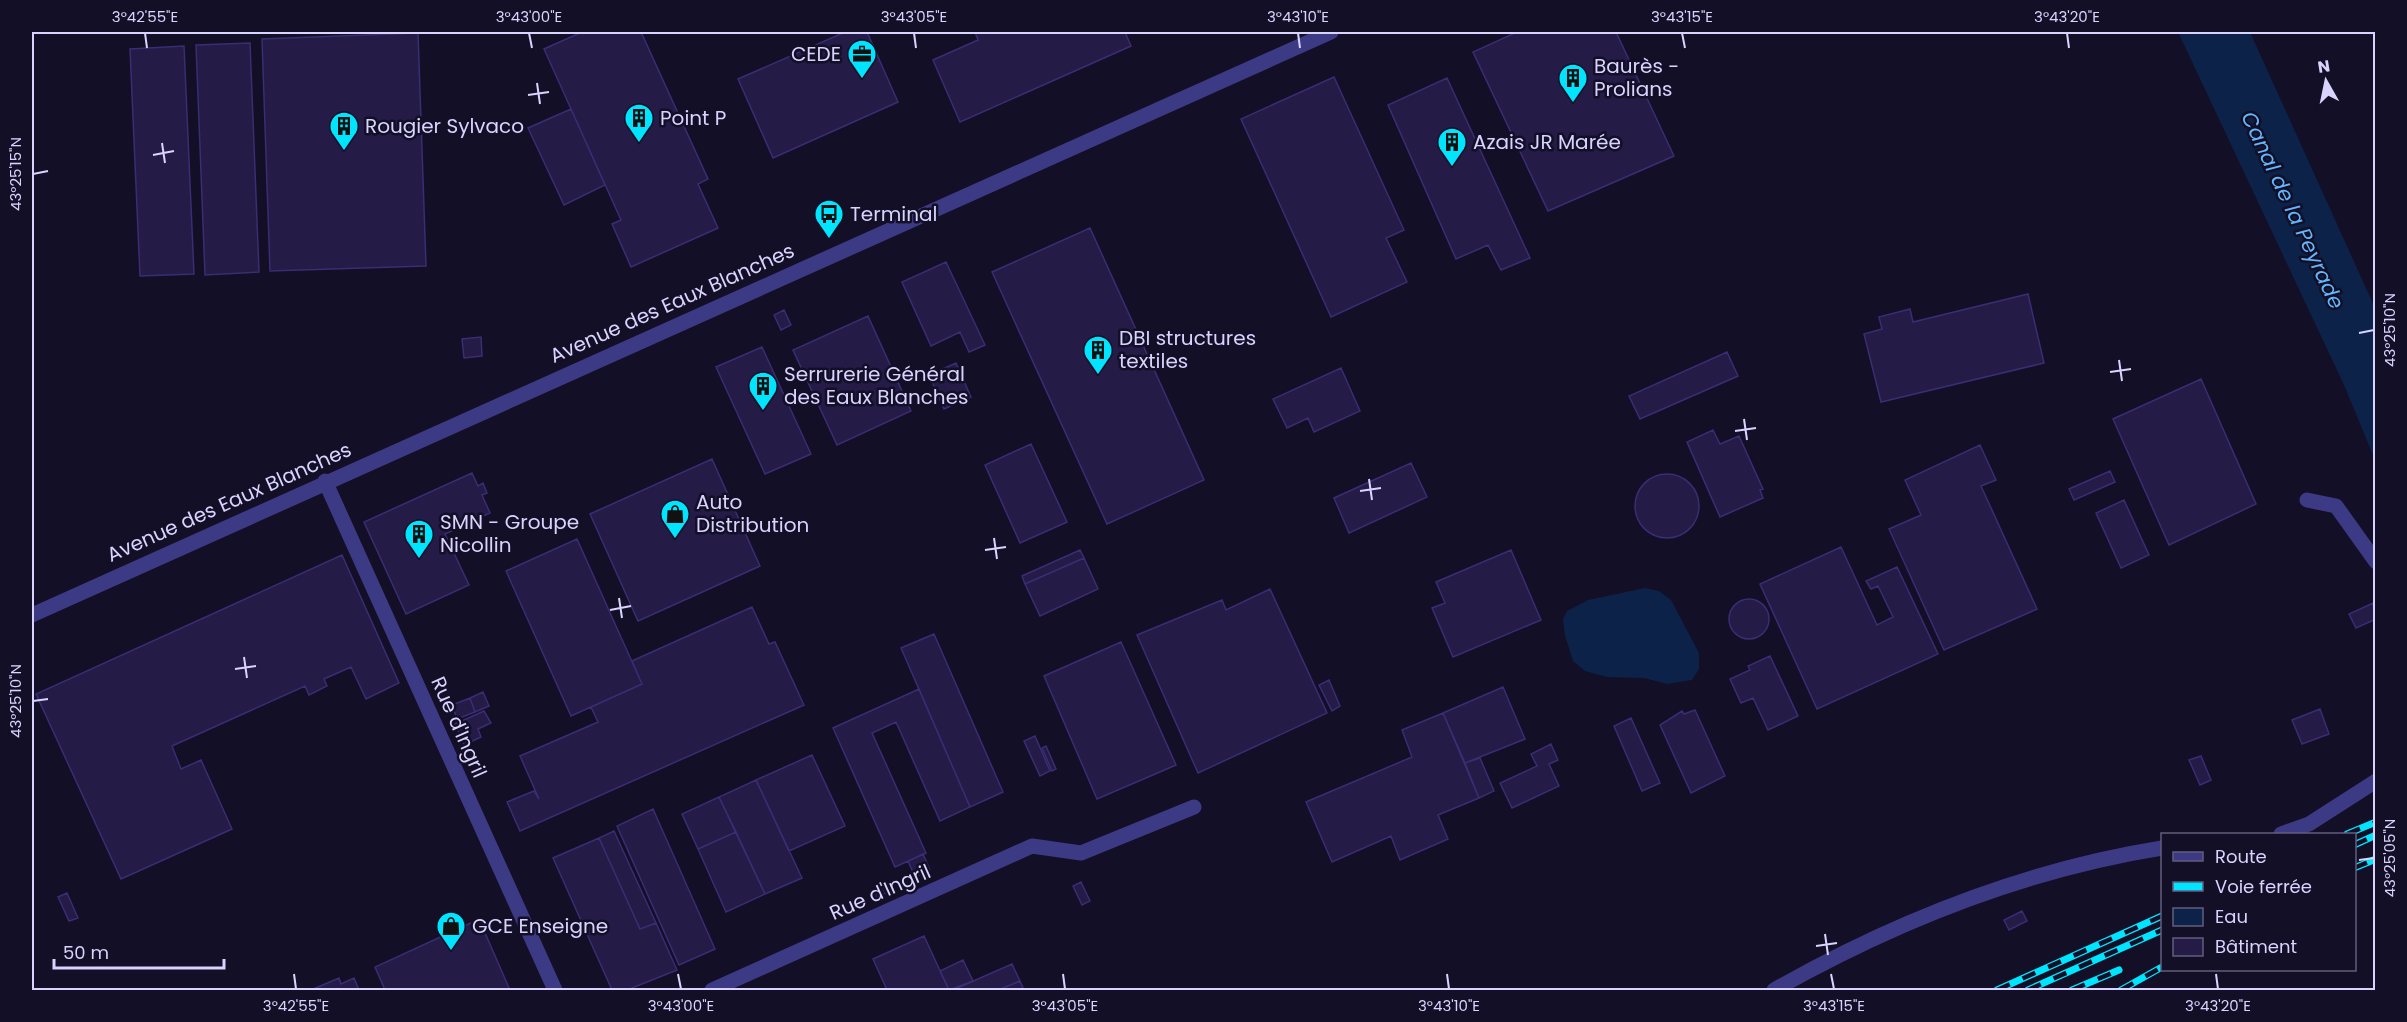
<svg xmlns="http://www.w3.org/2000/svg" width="2407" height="1022" viewBox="0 0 2407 1022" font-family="Poppins,sans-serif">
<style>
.water{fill:#0c2248}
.building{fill:#241b47;stroke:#3b2d73;stroke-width:1.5}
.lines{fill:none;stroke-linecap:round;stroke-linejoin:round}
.minor{stroke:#3d3a85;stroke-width:15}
.rail-casing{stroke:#00e5ff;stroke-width:7}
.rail{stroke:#130f26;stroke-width:4.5;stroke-dasharray:14;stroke-linecap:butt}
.ticks{fill:none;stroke:#d9d4ff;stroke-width:2}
.labels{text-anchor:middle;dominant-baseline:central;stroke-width:5;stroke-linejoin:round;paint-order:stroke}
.poi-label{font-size:20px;fill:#d9d4ff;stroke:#130f26;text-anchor:start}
.street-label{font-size:20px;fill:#d9d4ff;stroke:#130f26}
.water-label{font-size:21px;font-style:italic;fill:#62b6ff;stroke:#130f26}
.neatline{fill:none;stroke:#d9d4ff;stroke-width:2}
.ticks-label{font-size:15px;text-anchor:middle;fill:#d9d4ff}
</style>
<rect width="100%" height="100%" fill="#130f26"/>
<path class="water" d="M2178 32H2250L2375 308V460L2344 385Z
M1645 588 1659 591 1671 600 1699 653V669L1692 680 1667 684 1644 678 1607 677 1585 671 1573 661 1565 636 1563 619 1567 611 1588 600Z"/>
<path class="building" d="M582 32H641L708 179 698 184 718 228 631 267 612 224 621 220 544 49Z
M845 32H867L898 102 773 158 738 79Z
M975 32H1125L1131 46 960 122 933 60 978 40Z
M1517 32H1616L1674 156 1548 211 1473 52Z
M418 33 426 266 270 271 262 39Z
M250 43 259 272 205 275 196 45Z
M184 46 194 274 140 276 130 49Z
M1334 77 1404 230 1386 238 1407 282 1331 317 1241 119Z
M1447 78 1530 258 1501 270 1488 245 1456 259 1388 105Z
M571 109 605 185 564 205 528 128Z
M1090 228 1204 480 1107 524 992 272Z
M946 262 985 345 969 352 960 332 931 346 902 282Z
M2028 294 2044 363 1881 402 1864 334 1882 329 1879 317 1910 309 1913 322Z
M784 310 791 325 781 330 774 315Z
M868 316 911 411 837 445 793 350Z
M481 337 482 356 464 358 462 339Z
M762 347 811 454 765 474 716 367Z
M1727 352 1738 376 1640 419 1629 396Z
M956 363 971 397 944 409 929 375Z
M1341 368 1360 411 1314 432 1308 418 1287 428 1273 399Z
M2201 379 2256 504 2169 545 2113 419Z
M1713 430 1720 444 1739 436 1763 489 1760 490 1763 498 1720 517 1687 442Z
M1031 444 1067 522 1020 543 985 465Z
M1980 445 1996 480 1981 486 2037 609 1944 650 1889 529 1921 515 1905 480Z
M712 459 760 566 638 621 590 514Z
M1411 463 1427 497 1349 533 1334 498Z
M2110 471 2115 482 2074 500 2069 489Z
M472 473 478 486 483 483 487 493 482 495 490 513 445 534 469 585 406 614 364 522Z
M1635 506a32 32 0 1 1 64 0a32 32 0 1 1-64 0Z
M2124 500 2149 555 2121 568 2096 513Z
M577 539 642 684 571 716 506 571Z
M1841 547 1877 625 1893 617 1878 586 1871 589 1866 581 1897 567 1938 654 1817 709 1760 584Z
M1080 550 1084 558 1025 584 1022 576Z
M1511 550 1541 620 1453 657 1432 608 1445 603 1436 582Z
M342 555 399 683 366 699 351 667 324 679 327 686 309 695 305 686 172 746 181 769 201 760 232 829 121 879 36 694Z
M1084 558 1098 589 1040 616 1025 584Z
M1270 589 1327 713 1198 773 1137 635 1222 600 1226 610Z
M1729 619a20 20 0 1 1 40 0a20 20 0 1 1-40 0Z
M2373 603 2376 619 2356 628 2349 614Z
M752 607 769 644 775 642 804 705 520 831 507 802 534 791 539 799 520 756 598 722 591 707 642 684 632 661Z
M934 634 1003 792 970 807 901 648Z
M1121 642 1176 765 1097 799 1044 676Z
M1770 656 1798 716 1768 730 1753 698 1741 703 1730 679 1750 670 1748 666Z
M1329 680 1340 706 1332 711 1319 685Z
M1503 687 1525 739 1465 763 1443 713Z
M919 689 970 807 940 821 896 722 872 733 926 853 895 867 833 728Z
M483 692 489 706 475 712 470 698Z
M470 698 475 712 457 719 452 705Z
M2320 709 2329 734 2302 744 2292 720Z
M1695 710 1725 776 1691 793 1660 725 1682 711 1684 714Z
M484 711 491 723 478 729 481 737 464 745 455 724Z
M1443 713 1479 798 1438 815 1448 839 1400 860 1391 836 1332 862 1306 802 1412 757 1402 730Z
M1631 718 1660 783 1642 791 1614 726Z
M1035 736 1050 771 1040 776 1024 741Z
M1551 744 1558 760 1549 764 1559 786 1512 808 1500 783 1537 766 1531 754Z
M1046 746 1056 769 1052 771 1042 748Z
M812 755 845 826 789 851 756 780Z
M2201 756 2211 780 2200 785 2189 760Z
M1480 758 1494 791 1479 798 1465 763Z
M756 780 802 878 765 894 719 797Z
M719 797 736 832 698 849 682 814Z
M653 809 715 949 679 965 617 826Z
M614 831 656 923 640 929 599 838Z
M736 832 765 894 726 912 698 849Z
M599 838 640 929 656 923 677 970 627 990H612L553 858Z
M923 854 930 870 915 877 908 861Z
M1081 882 1090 901 1082 905 1073 886Z
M885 885 888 892 875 898 871 891Z
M67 893 78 918 69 921 58 897Z
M2022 911 2027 921 2009 930 2004 920Z
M473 922 479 935 485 933 510 990H385L375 967Z
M924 936 949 990H887L873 959Z
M963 960 973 981 949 990 940 971Z
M1012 964 1020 981 998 990H953Z
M339 978 341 984 354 978 359 990H311Z
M1020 981 1024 990H998Z"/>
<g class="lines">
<path class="minor" d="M325 481 555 990
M2307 500 2336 506 2376 562
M32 615 1331 32
M2281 834 2309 824 2376 781
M712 990 1032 846 1081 853 1194 807
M1774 990C1896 921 2024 870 2162 848"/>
<g class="rail-casing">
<path id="rail" d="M2347 834 2376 822
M2354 845 2376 835
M2354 868 2376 859
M1997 990 2162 916
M2028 990 2162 930
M2072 990 2119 970
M2121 990 2162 967"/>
</g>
<use href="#rail" class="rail"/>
</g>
<path class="ticks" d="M145 33 147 48M529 33 532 48M914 33 916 48M1298 33 1300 48M1682 33 1685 48M2067 33 2069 48M537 83 540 104M528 95 549 92M162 143 165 163M153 155 174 151M33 174 48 171M2359 333 2374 330M2119 360 2122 381M2110 372 2131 369M1744 419 1747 440M1735 431 1756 428M1369 479 1372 500M1360 491 1381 488M994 538 997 559M985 550 1006 547M619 598 622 618M610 610 631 606M244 657 247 678M235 669 256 666M33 701 48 699M2359 860 2374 858M1825 934 1828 955M1816 946 1837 943M294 974 296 989M678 974 681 989M1063 974 1065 989M1447 974 1449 989M1831 974 1834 989M2216 974 2218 989"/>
<defs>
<g id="office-pin" transform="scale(1.5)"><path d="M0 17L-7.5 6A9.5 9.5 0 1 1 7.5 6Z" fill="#00e5ff" stroke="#130f26"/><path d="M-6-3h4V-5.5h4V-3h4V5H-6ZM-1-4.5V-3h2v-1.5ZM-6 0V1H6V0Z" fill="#111"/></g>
<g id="building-pin" transform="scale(1.5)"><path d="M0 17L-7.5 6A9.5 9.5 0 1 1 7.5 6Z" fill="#00e5ff" stroke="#130f26"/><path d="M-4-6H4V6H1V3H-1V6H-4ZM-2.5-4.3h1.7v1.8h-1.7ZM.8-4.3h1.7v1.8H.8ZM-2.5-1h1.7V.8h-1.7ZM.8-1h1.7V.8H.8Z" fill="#111"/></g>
<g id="bus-pin" transform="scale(1.5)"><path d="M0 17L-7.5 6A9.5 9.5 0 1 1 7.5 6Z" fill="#00e5ff" stroke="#130f26"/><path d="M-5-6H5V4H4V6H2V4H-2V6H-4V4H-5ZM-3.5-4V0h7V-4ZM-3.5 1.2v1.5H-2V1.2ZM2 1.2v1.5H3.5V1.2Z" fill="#111"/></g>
<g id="shop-pin" transform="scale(1.5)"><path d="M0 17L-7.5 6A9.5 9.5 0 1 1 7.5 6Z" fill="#00e5ff" stroke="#130f26"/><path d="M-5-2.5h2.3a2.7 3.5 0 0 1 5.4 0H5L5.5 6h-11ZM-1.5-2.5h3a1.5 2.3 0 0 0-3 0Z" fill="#111"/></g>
</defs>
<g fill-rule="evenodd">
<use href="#office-pin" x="862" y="54"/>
<use href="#building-pin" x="1573" y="78"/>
<use href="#building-pin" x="639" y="118"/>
<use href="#building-pin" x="344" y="126"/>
<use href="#building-pin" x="1452" y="142"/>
<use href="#bus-pin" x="829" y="214"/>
<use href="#building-pin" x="1098" y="350"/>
<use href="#building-pin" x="763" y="386"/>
<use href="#shop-pin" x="675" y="514"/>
<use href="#building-pin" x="419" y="534"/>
<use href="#shop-pin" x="451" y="926"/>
</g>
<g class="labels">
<g class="poi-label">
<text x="841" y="54" text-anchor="end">CEDE</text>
<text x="1594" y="66">Baurès -<tspan x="1594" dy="23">Prolians</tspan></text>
<text x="660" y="118">Point P</text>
<text x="365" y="126">Rougier Sylvaco</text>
<text x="1473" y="142">Azais JR Marée</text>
<text x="850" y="214">Terminal</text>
<text x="1119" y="338">DBI structures<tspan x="1119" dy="23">textiles</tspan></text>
<text x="784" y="374">Serrurerie Général<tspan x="784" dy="23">des Eaux Blanches</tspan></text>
<text x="696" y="502">Auto<tspan x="696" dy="23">Distribution</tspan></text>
<text x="440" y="522">SMN - Groupe<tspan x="440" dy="23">Nicollin</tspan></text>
<text x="472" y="926">GCE Enseigne</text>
</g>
<g class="street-label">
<text transform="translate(672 303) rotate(-24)">Avenue des Eaux Blanches</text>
<text transform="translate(229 502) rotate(-24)">Avenue des Eaux Blanches</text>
<text transform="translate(459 727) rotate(66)">Rue d'Ingril</text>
<text transform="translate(880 892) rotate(-24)">Rue d'Ingril</text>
</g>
<g class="water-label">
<text transform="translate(2293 210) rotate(65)">Canal de la Peyrade</text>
</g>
</g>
<rect width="2407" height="1022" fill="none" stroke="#130f26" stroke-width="66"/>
<rect x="2161" y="833" width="195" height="138" fill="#130f26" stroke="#625e7d" stroke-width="1.5"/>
<rect x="2173" y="852" width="30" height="9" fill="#3d3a85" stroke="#625e7d" stroke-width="1.5"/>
<text x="2215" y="863" font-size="18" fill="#d9d4ff">Route</text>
<rect x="2173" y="882" width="30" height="9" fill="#00e5ff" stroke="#625e7d" stroke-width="1.5"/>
<text x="2215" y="893" font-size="18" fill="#d9d4ff">Voie ferrée</text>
<rect x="2173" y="908" width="30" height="18" fill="#0c2248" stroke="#625e7d" stroke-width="1.5"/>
<text x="2215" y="923" font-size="18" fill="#d9d4ff">Eau</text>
<rect x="2173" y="938" width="30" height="18" fill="#241b47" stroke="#625e7d" stroke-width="1.5"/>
<text x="2215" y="953" font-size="18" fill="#d9d4ff">Bâtiment</text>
<g transform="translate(2326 81) rotate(351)" stroke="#130f26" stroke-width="4.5" paint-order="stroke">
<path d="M0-4.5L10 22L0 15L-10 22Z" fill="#d9d4ff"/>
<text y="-9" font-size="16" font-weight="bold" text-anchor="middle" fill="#d9d4ff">N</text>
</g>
<path d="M54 959v9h170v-9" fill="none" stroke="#d9d4ff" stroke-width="3"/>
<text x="63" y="959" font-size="18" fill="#d9d4ff" stroke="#130f26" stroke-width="4.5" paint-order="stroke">50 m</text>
<rect x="33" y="33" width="2341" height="956" class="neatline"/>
<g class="ticks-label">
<text x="145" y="22">3°42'55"E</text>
<text x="529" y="22">3°43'00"E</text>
<text x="914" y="22">3°43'05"E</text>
<text x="1298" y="22">3°43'10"E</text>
<text x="1682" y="22">3°43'15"E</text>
<text x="2067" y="22">3°43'20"E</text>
<text transform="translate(16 174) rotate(-90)" y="5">43°25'15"N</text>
<text transform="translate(2390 330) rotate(-90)" y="5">43°25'10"N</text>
<text transform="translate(16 701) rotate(-90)" y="5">43°25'10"N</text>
<text transform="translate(2390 858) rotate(-90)" y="5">43°25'05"N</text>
<text x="296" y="1011">3°42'55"E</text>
<text x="681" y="1011">3°43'00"E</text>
<text x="1065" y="1011">3°43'05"E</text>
<text x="1449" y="1011">3°43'10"E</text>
<text x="1834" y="1011">3°43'15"E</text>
<text x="2218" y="1011">3°43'20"E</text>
</g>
</svg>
